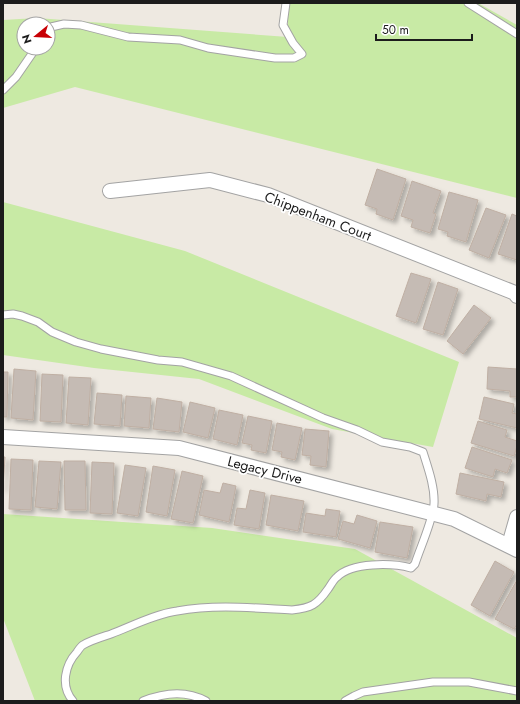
<svg xmlns="http://www.w3.org/2000/svg" width="520" height="704" viewBox="0 0 520 704" font-family="Jost,sans-serif">
<style>
.grass{fill:#c8eaa5;fill-rule:evenodd}
.building{fill:#c5bbb4;stroke:#bfafa3;filter:url(#shadow)}
.lines{fill:none;stroke-linecap:round;stroke-linejoin:round}
.lane-casing{stroke:#a3a3a3;stroke-width:9}
.street-casing{stroke:#a3a3a3;stroke-width:16}
.lane{stroke:#fff;stroke-width:7}
.street{stroke:#fff;stroke-width:14}
.labels{text-anchor:middle;dominant-baseline:central;stroke-width:3.5;stroke-linejoin:round;paint-order:stroke}
.street-label{font-size:14px;fill:#1c1c1c;stroke:#fff}
</style>
<defs>
<filter id="shadow"><feDropShadow dx="3.5" dy="3.5" stdDeviation="2" flood-color="#0004"/></filter>
</defs>
<rect width="100%" height="100%" fill="#eee9e1"/>
<path class="grass" d="M288 3H478L517 25V198L75 87 3 108V20L37 18 288 37ZM24 24H48V48H24Z
M3 202 185 251 459 362 433 447 332 429 199 379 94 368 3 355Z
M3 514 212 528 355 549 517 638V701H35L3 618Z"/>
<path class="building" d="M377 169 406 179 393 220 376 214 377 209 365 205Z
M412 181 441 191 433 213 436 214 430 233 411 227 413 220 401 216Z
M449 192 478 200 466 242 447 236 448 232 438 229Z
M486 208 506 215 489 258 469 250Z
M512 214 517 216V260L498 254Z
M411 273 431 279 416 323 396 316Z
M438 282 458 289 443 335 423 329Z
M474 305 491 318 463 354 447 341Z
M488 367 517 369V397H510V391L487 389Z
M14 369 36 371 33 420 11 418Z
M3 372H8L7 417H3Z
M42 374 63 375 61 422 40 421Z
M69 377 91 378 88 425 66 423Z
M97 393 122 395 120 426 94 424Z
M126 396 151 398 149 428 124 426Z
M484 397 514 404 512 413 517 414V428L479 419Z
M157 398 182 402 179 432 153 429Z
M190 402 215 408 208 438 183 432Z
M219 410 243 415 237 445 213 439Z
M248 416 272 421 266 453 251 450 252 445 242 443Z
M478 421 507 430 505 437 517 441V446L514 456 471 443Z
M277 423 302 428 295 460 281 457 282 452 272 450Z
M305 429 329 431 326 467 310 465 311 456 302 455Z
M472 447 512 460 507 473 495 469 493 477 465 468Z
M3 457H5L3 489Z
M11 459 33 460 31 510 9 509Z
M39 461 61 462 57 509 35 507Z
M64 461H85L86 510H65Z
M92 462 114 463 112 514 90 513Z
M125 465 146 468 138 516 117 513Z
M153 466 175 470 167 516 146 512Z
M182 471 203 476 193 523 171 519Z
M460 473 504 482 501 497 487 494 486 501 456 494Z
M223 483 236 486 229 522 199 515 204 490 220 493Z
M250 490 265 493 259 529 234 525 237 508 246 509Z
M271 495 304 501 298 531 266 525Z
M326 509 340 511 336 537 303 532 306 513 325 516Z
M357 515 377 521 370 548 338 539 343 521 354 524Z
M380 522 413 527 407 558 375 552Z
M495 561 514 572 490 616 471 605Z
M517 580V624L514 629 495 619Z"/>
<g class="lines">
<g class="lane-casing">
<path id="lane" d="M468 3 517 34
M48 31 51 27 64 24 81 25 128 37 180 40 208 48 275 58H294L302 54 293 43 283 25 286 3
M3 90 16 77 36 48
M3 315 13 314 22 316 38 322 52 332 76 342 101 349 158 360 182 362 231 376 323 418 357 430 382 442 410 447 423 452C428 468 435 487 434 504 433 520 420 548 415 564L411 568C392 563 352 562 337 577 333 580 331 585 328 589 317 605 311 608 292 610 254 608 215 604 177 611 155 614 132 626 111 634 102 637 91 640 83 645 81 646 79 649 77 652 65 665 60 686 73 701
M143 701C163 693 186 690 206 701
M345 701 354 696 363 692 433 682H469L517 691"/>
</g>
<g class="street-casing">
<path id="street" d="M110 191 210 180 268 195 515 293 517 296
M3 437 179 448 454 519 517 550
M509 545 517 517"/>
</g>
<use href="#lane" class="lane"/>
<use href="#street" class="street"/>
</g>
<g class="labels">
<g class="street-label">
<text transform="translate(318 216) rotate(21)">Chippenham Court</text>
<text transform="translate(265 470) rotate(14)">Legacy Drive</text>
</g>
</g>
<rect width="520" height="704" fill="none" stroke="#1c1c1c" stroke-width="8"/>
<g transform="translate(36 36) rotate(252)"><circle r="19" fill="#ffffff" stroke="#a4a4a4"/>
<path d="M0-3L7 15L0 10L-7 15Z" fill="#c80005"/>
<text y="-6" font-size="11" font-weight="bold" text-anchor="middle" fill="#1c1c1c">N</text>
</g>
<path d="M376 34v6h96v-6" fill="none" stroke="#1c1c1c" stroke-width="2"/>
<text x="382" y="34" font-size="12" fill="#1c1c1c" stroke="#ffffff" stroke-width="3" paint-order="stroke">50 m</text>
</svg>
